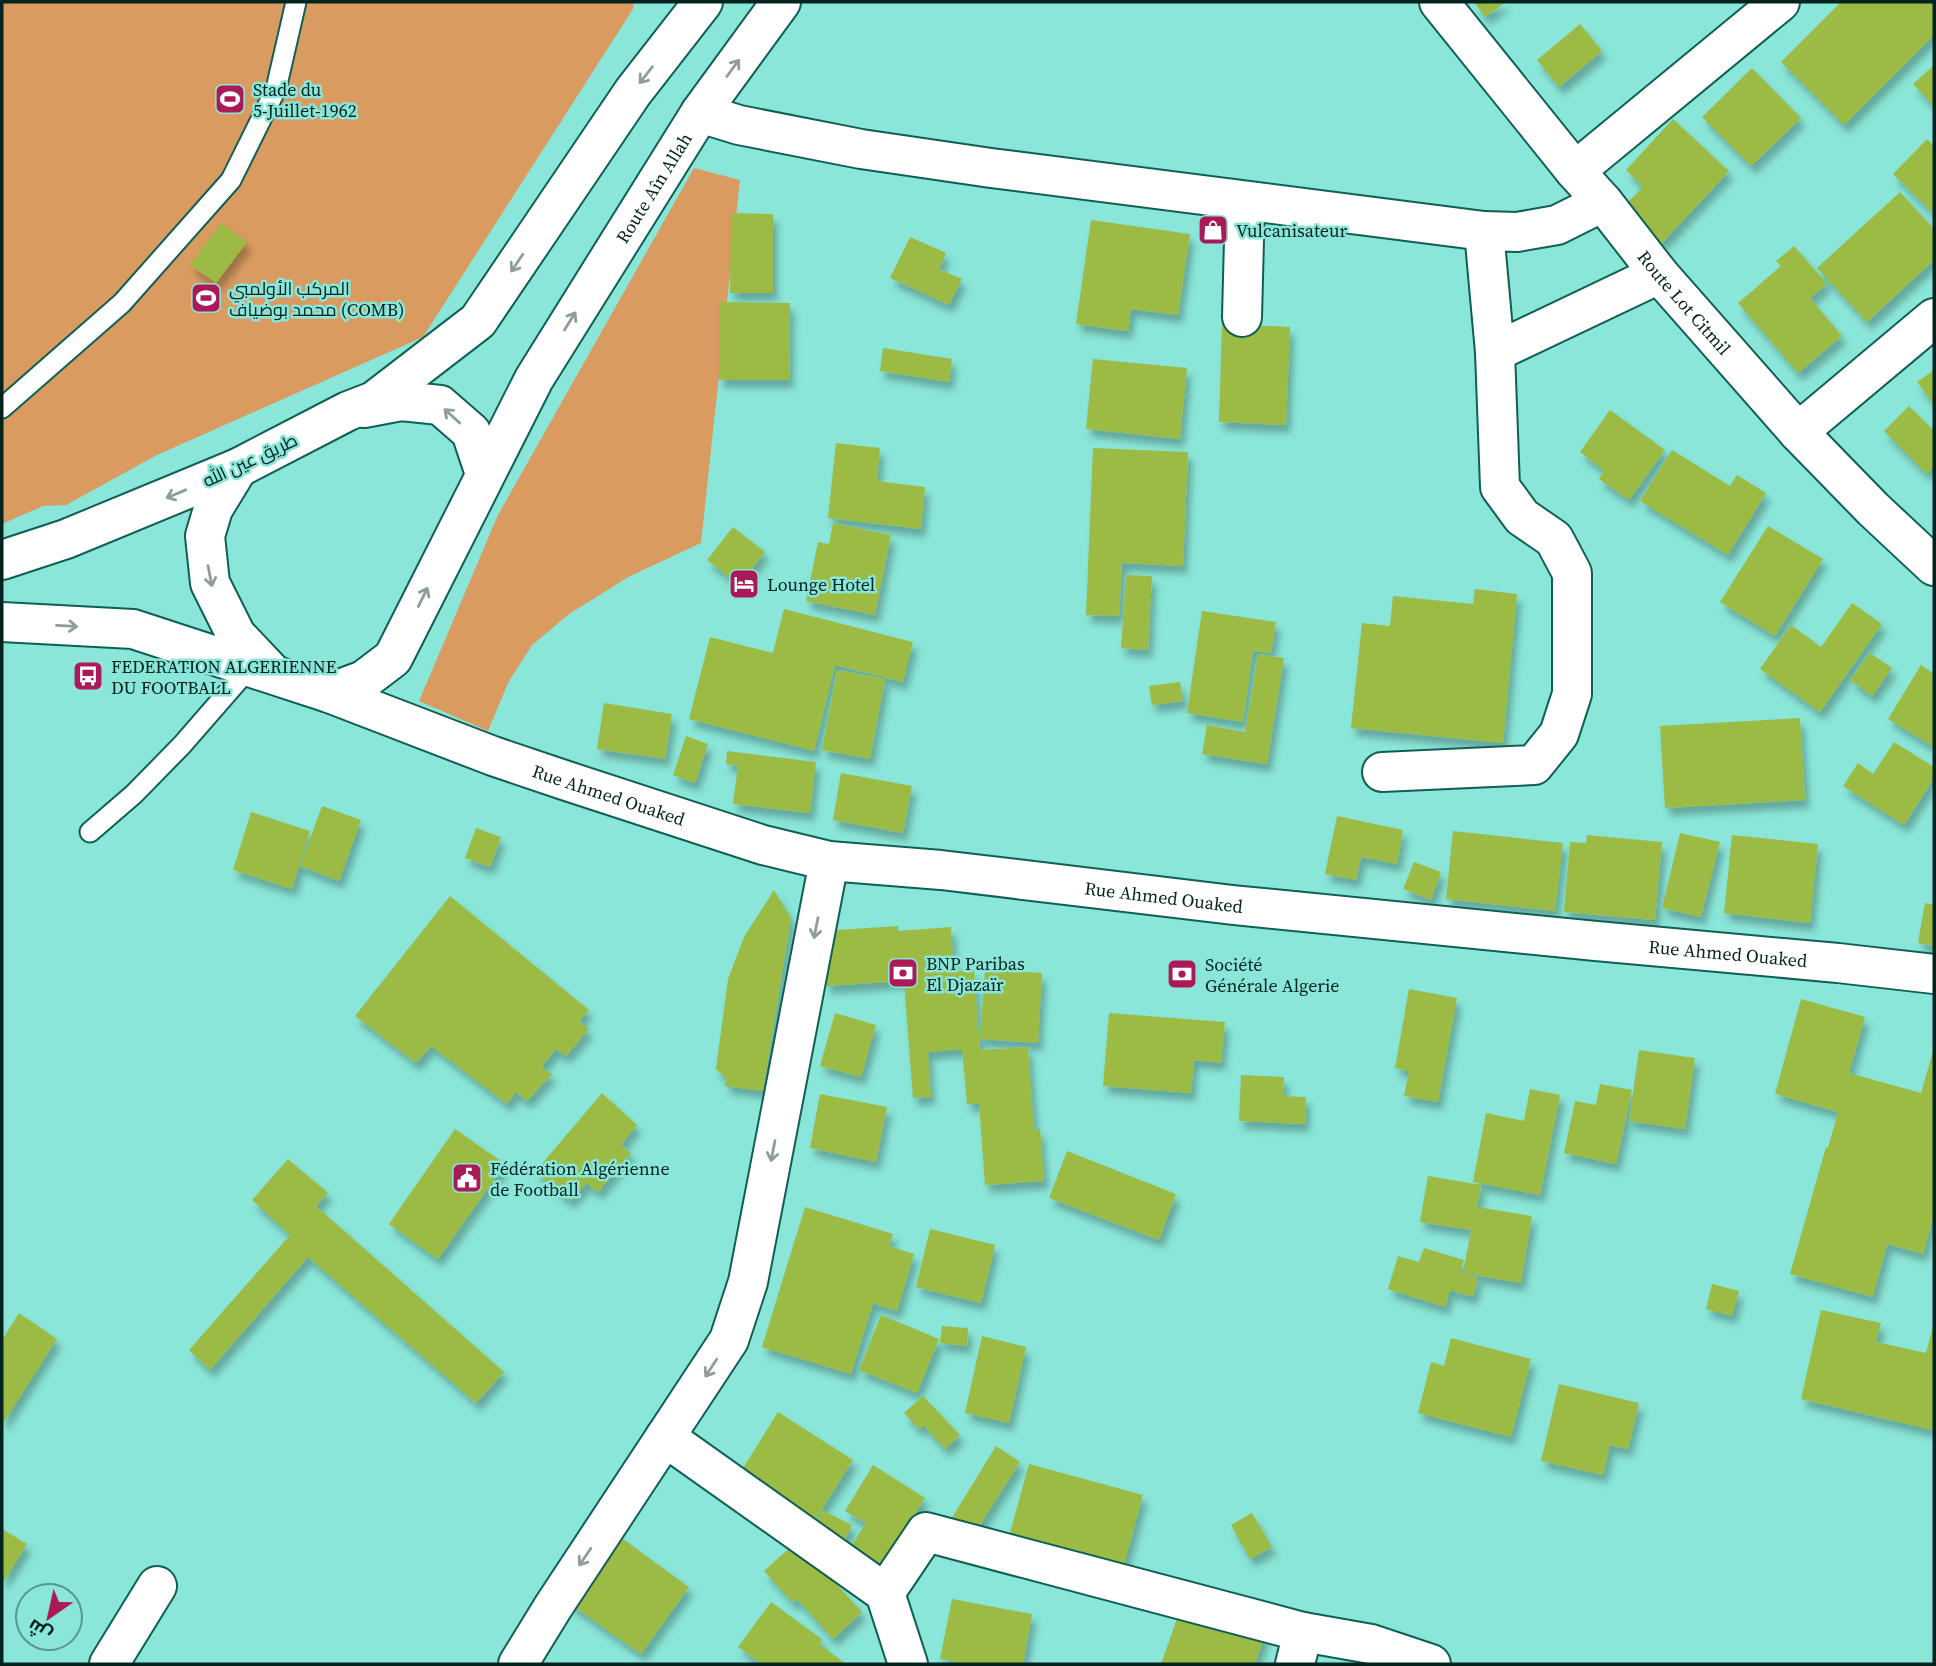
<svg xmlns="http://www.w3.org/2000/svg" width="1936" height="1666" viewBox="0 0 1936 1666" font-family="'Source Serif 4',Cairo,serif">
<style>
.green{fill:#d99b60}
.building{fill:#9bbb45;filter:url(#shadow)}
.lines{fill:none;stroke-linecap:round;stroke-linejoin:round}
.service-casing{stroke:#0f5f55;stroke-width:23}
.minor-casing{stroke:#0f5f55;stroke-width:42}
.secondary-casing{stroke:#0f5f55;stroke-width:42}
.service{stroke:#fff;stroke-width:19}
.minor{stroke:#fff;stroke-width:38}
.secondary{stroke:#fff;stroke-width:38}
.oneway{stroke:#8e9c9a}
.labels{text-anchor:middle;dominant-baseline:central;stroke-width:5;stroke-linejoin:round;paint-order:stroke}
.poi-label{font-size:18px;fill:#04221e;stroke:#8ae6d8;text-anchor:start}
.street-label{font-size:18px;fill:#04221e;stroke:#8ae6d8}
</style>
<defs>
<filter id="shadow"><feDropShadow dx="4.5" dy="8" stdDeviation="3.5" flood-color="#0004"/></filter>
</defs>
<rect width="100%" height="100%" fill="#8ae6d8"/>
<path class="green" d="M2 2H634L633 9 423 337 157 455 66 505 43 506 2 524Z
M694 168 740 180 701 543 630 576 569 614 532 645 508 683 488 731 419 701 498 515Z"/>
<path class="building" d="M1474 2H1506L1485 17Z
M1841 2H1934V35L1844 125 1781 62Z
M1580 24 1602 51 1559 87 1537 60Z
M1934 65V106L1913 84Z
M1752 68 1801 118 1751 166 1702 117Z
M1673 119 1729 171 1661 244 1622 208 1643 187 1626 170Z
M1927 139 1934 146V210L1932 212 1893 174Z
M1900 192 1934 229V260L1867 322 1817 268Z
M731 213 773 214V293H730Z
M1091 220 1190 234 1178 315 1131 309 1128 331 1076 324Z
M221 223 247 242 216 283 190 265Z
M910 237 946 253 939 269 962 279 949 305 890 278Z
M1794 246 1827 284 1810 298 1842 336 1798 373 1738 303 1781 266 1776 261Z
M719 302 790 303 789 380H719Z
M1222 324 1290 327 1286 425 1219 422Z
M883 348 952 359 949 382 880 371Z
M1093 359 1187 368 1180 439 1086 429Z
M1934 370V405L1917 382Z
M1909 406 1934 431V466L1927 474 1884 431Z
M1610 410 1665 450 1629 500 1599 479 1604 471 1580 452Z
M836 443 880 448 877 481 925 487 921 529 828 518Z
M1093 448 1188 452 1183 566 1122 563 1119 616 1086 615Z
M1672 450 1730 486 1737 475 1766 493 1728 555 1640 501Z
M833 523 891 535 875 615 806 601 818 542 829 544Z
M1768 526 1823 559 1775 636 1720 602Z
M733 527 765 552 739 585 707 560Z
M1126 575 1152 576 1148 650 1121 648Z
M1475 589 1517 594 1503 743 1351 728 1362 623 1390 626 1393 596 1473 604Z
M1852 603 1882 624 1820 712 1760 669 1791 625 1821 647Z
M784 609 913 642 903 682 835 665 814 751 689 719 710 637 773 653Z
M1202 611 1276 622 1271 653 1253 651 1243 722 1187 713Z
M1870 653 1892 668 1872 696 1850 680Z
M1258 654 1284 658 1267 764 1202 754 1207 725 1245 732Z
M1921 665 1934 674V747L1888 719Z
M837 670 885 679 870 759 822 750Z
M1180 682 1183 701 1152 705 1149 686Z
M604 703 672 714 665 759 597 749Z
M1800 718 1805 800 1665 808 1660 726Z
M686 736 708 744 695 783 673 775Z
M1894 742 1934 767V778L1904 825 1843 786 1858 763 1873 774Z
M727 751 816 762 810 813 733 804 738 766 726 764Z
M841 773 912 786 903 833 833 820Z
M322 806 361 820 339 881 300 866Z
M251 812 310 831 292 889 233 870Z
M1337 816 1403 830 1397 864 1361 857 1356 880 1325 874Z
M476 828 501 837 490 867 465 858Z
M1453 831 1563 843 1555 911 1446 899Z
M1680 833 1720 842 1701 917 1662 908Z
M1587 835 1662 842 1655 920 1564 912 1570 842 1586 843Z
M1732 835 1818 844 1810 923 1724 913Z
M1414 862 1441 872 1431 900 1403 889Z
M774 890 791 919 763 1091 725 1086 726 1078 716 1069 728 979 744 937Z
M450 896 589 1010 579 1021 589 1029 566 1056 556 1049 541 1067 552 1074 527 1101 516 1092 507 1104 431 1046 416 1063 355 1016Z
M1925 903 1934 905V946L1918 943Z
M898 926V931L951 927 954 971 974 970 980 1050 1028 1047 1034 1130 1040 1129 1044 1181 985 1185 979 1104H967L962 1049 928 1052 931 1097 913 1098 904 981 826 986 822 931Z
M985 969 1042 973 1038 1043 980 1039Z
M1409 989 1457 998 1438 1102 1404 1096 1409 1071 1395 1068Z
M1801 999 1865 1017 1849 1073 1921 1093 1934 1048V1214L1923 1254 1887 1244 1873 1297 1790 1274 1826 1147 1828 1148 1838 1112 1775 1094Z
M835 1013 876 1025 861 1077 820 1066Z
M1109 1013 1225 1022 1221 1063 1194 1060 1191 1093 1103 1086Z
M1639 1050 1695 1058 1685 1129 1629 1121Z
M1241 1075 1284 1077 1283 1096 1306 1097 1305 1124 1239 1121Z
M1600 1084 1632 1090 1616 1164 1564 1153 1575 1101 1596 1105Z
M1530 1089 1560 1095 1540 1195 1473 1182 1486 1113 1524 1121Z
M602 1093 637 1125 621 1145 631 1153 598 1192 587 1183 570 1201 535 1172Z
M820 1094 887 1107 876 1162 810 1148Z
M455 1129 505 1164 438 1259 389 1224Z
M1067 1151 1176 1194 1159 1240 1049 1198Z
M288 1159 328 1193 316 1206 504 1372 476 1403 308 1257 210 1370 189 1350 290 1235 252 1200Z
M1428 1176 1481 1185 1477 1207 1532 1216 1521 1283 1463 1273 1471 1230 1420 1222Z
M805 1207 893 1234 889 1246 914 1254 897 1311 873 1303 851 1374 762 1347Z
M930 1229 995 1245 981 1303 916 1287Z
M1424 1248 1464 1260 1460 1272 1478 1278 1473 1297 1450 1290 1445 1307 1388 1289 1398 1256 1419 1262Z
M1712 1284 1739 1291 1732 1316 1706 1309Z
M1821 1310 1881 1323 1876 1342 1926 1353 1934 1323V1418L1932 1430 1801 1399Z
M19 1313 57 1339 2 1425V1340Z
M881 1315 939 1339 917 1393 859 1370Z
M942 1326 968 1328 967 1346 940 1343Z
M982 1336 1026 1347 1009 1423 965 1413Z
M1451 1338 1531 1359 1511 1437 1418 1413 1431 1362 1444 1366Z
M1559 1384 1639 1403 1628 1449 1610 1445 1603 1475 1541 1461Z
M923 1396 960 1435 945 1449 923 1425 919 1429 904 1413Z
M778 1412 853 1460 814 1521 740 1473Z
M996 1446 1020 1462 973 1536 950 1521Z
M1029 1464 1143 1495 1122 1572 1008 1540Z
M873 1465 925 1498 878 1572 847 1553 866 1523 845 1511Z
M822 1510 852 1525 844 1541 814 1527Z
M1252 1513 1272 1547 1250 1559 1231 1525Z
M2 1529 27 1544 2 1584Z
M616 1534 689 1587 641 1654 567 1602Z
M797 1541 862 1612 833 1639 797 1599 793 1603 764 1571Z
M952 1599 1032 1614 1023 1664H967L940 1659Z
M771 1602 823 1640 819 1644 846 1664H762L738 1647Z
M1183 1602 1266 1632 1255 1664H1161Z"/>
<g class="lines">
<g class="service-casing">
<path id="service" d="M2 408 122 303 231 180 276 89 296 2
M90 832 134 794 182 745 249 668"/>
</g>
<g class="minor-casing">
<g id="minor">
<path id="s1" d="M1439 2 1575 171 1603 202 1659 274 1798 432 1873 509 1934 566"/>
<path d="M700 113 739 125 861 149 991 168 1484 231 1517 232 1557 225 1603 202"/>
<path d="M1575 171 1780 2"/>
<path d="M1484 231 1495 352"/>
<path d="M1242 317 1245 201"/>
<path d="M1798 432 1934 318"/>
<path d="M1382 772 1534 765 1559 734 1572 694V573L1554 539 1522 517 1500 487 1495 352 1659 274"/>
<path d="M665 1437 885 1593 908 1664"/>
<path d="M885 1593 926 1532 1303 1632 1295 1664"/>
<path d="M1303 1632 1371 1644 1431 1664"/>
<path d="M109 1664 157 1586"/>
<path d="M518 1664 553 1607 729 1340 748 1282 829 861"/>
</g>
</g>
<g class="secondary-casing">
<g id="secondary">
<path d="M364 408 401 401 440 405 471 432 485 474"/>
<path d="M238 468 213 509 205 536 210 583 236 635 273 674"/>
<path d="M2 560 66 539 238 468 348 411 374 401 478 321 633 92 703 2"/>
<path id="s2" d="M2 622 133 629 329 693 493 756 564 780 763 845 829 861 941 870 1233 905 1596 941 1838 963 1934 974"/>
<path id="s3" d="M329 693 364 680 393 658 534 379 700 113 781 2"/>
</g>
</g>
<use href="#service" class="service"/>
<use href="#minor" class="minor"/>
<use href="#secondary" class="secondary"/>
</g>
<defs><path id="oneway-shaft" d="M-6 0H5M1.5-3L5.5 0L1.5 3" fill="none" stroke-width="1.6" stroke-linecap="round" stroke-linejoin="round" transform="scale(1.75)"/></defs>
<g class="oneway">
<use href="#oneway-shaft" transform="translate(733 68) rotate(-54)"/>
<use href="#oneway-shaft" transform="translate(646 75) rotate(128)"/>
<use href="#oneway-shaft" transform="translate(517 263) rotate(124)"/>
<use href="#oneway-shaft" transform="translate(570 321) rotate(-58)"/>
<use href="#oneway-shaft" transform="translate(452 416) rotate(-138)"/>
<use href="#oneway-shaft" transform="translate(176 494) rotate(157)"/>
<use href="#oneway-shaft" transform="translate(210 576) rotate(79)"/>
<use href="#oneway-shaft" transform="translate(423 597) rotate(-64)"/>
<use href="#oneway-shaft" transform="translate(67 626) rotate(3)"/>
<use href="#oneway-shaft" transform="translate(816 928) rotate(101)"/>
<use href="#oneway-shaft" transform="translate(773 1151) rotate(101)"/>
<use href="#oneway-shaft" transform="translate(711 1368) rotate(123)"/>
<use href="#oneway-shaft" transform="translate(585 1557) rotate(124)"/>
</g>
<defs>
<g id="stadium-square" transform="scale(1.575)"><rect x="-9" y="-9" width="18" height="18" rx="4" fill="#aa1a56" stroke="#8ae6d8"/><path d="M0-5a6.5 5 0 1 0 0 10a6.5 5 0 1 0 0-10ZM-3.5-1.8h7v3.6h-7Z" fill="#fff"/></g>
<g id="shop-square" transform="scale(1.575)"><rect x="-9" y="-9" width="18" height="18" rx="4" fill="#aa1a56" stroke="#8ae6d8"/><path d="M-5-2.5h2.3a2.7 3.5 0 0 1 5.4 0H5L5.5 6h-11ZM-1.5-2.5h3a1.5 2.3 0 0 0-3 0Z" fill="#fff"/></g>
<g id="hotel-square" transform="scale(1.575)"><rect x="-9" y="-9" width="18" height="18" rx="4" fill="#aa1a56" stroke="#8ae6d8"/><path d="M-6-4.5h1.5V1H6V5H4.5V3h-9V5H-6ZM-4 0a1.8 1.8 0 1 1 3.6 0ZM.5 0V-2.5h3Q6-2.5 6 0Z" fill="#fff"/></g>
<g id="bus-square" transform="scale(1.575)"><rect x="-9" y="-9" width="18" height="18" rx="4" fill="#aa1a56" stroke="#8ae6d8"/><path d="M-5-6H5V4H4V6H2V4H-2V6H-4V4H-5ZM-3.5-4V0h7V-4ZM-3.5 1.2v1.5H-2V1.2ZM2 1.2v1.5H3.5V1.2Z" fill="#fff"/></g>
<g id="bank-square" transform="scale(1.575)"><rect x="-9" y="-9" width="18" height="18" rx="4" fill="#aa1a56" stroke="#8ae6d8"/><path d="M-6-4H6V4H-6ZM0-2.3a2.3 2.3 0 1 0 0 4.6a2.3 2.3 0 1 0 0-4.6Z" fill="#fff"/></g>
<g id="civic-square" transform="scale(1.575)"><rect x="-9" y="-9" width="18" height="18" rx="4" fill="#aa1a56" stroke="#8ae6d8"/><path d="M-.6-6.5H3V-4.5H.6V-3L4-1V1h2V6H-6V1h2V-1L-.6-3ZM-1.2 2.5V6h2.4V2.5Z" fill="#fff"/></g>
</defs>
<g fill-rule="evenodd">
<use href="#stadium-square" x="230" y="99"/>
<use href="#shop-square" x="1213" y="230"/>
<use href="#stadium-square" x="206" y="298"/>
<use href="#hotel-square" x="744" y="584"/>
<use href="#bus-square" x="88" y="676"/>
<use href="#bank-square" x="903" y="973"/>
<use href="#bank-square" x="1182" y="974"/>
<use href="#civic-square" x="467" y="1178"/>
</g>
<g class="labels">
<g class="poi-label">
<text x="253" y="89">Stade du<tspan x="253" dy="21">5-Juillet-1962</tspan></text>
<text x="1236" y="230">Vulcanisateur</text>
<text x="229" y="288">المركب الأولمبي<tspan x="229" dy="21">محمد بوضياف (COMB)</tspan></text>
<text x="767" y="584">Lounge Hotel</text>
<text x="111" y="666">FEDERATION ALGERIENNE<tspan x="111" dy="21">DU FOOTBALL</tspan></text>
<text x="926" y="963">BNP Paribas<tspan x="926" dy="21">El Djazaïr</tspan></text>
<text x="1205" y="964">Société<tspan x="1205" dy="21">Générale Algerie</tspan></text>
<text x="490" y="1168">Fédération Algérienne<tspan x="490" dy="21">de Football</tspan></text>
</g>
<g class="street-label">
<text stroke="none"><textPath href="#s3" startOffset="612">Route Aîn Allah</textPath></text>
<text stroke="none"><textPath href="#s1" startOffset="388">Route Lot Citmil</textPath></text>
<text transform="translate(250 460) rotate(-25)">طريق عين الله</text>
<text stroke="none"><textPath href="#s2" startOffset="635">Rue Ahmed Ouaked</textPath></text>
<text stroke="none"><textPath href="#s2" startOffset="1202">Rue Ahmed Ouaked</textPath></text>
<text stroke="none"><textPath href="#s2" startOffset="1769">Rue Ahmed Ouaked</textPath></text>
</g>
</g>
<rect width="1936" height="1666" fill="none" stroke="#04221e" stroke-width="7"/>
<g transform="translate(49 1617) rotate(214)"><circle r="33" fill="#8ae6d8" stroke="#54988e" stroke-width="2"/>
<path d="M0-5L12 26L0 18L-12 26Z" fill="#aa1a56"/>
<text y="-10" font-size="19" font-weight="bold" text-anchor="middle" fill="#04221e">ش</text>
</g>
</svg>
